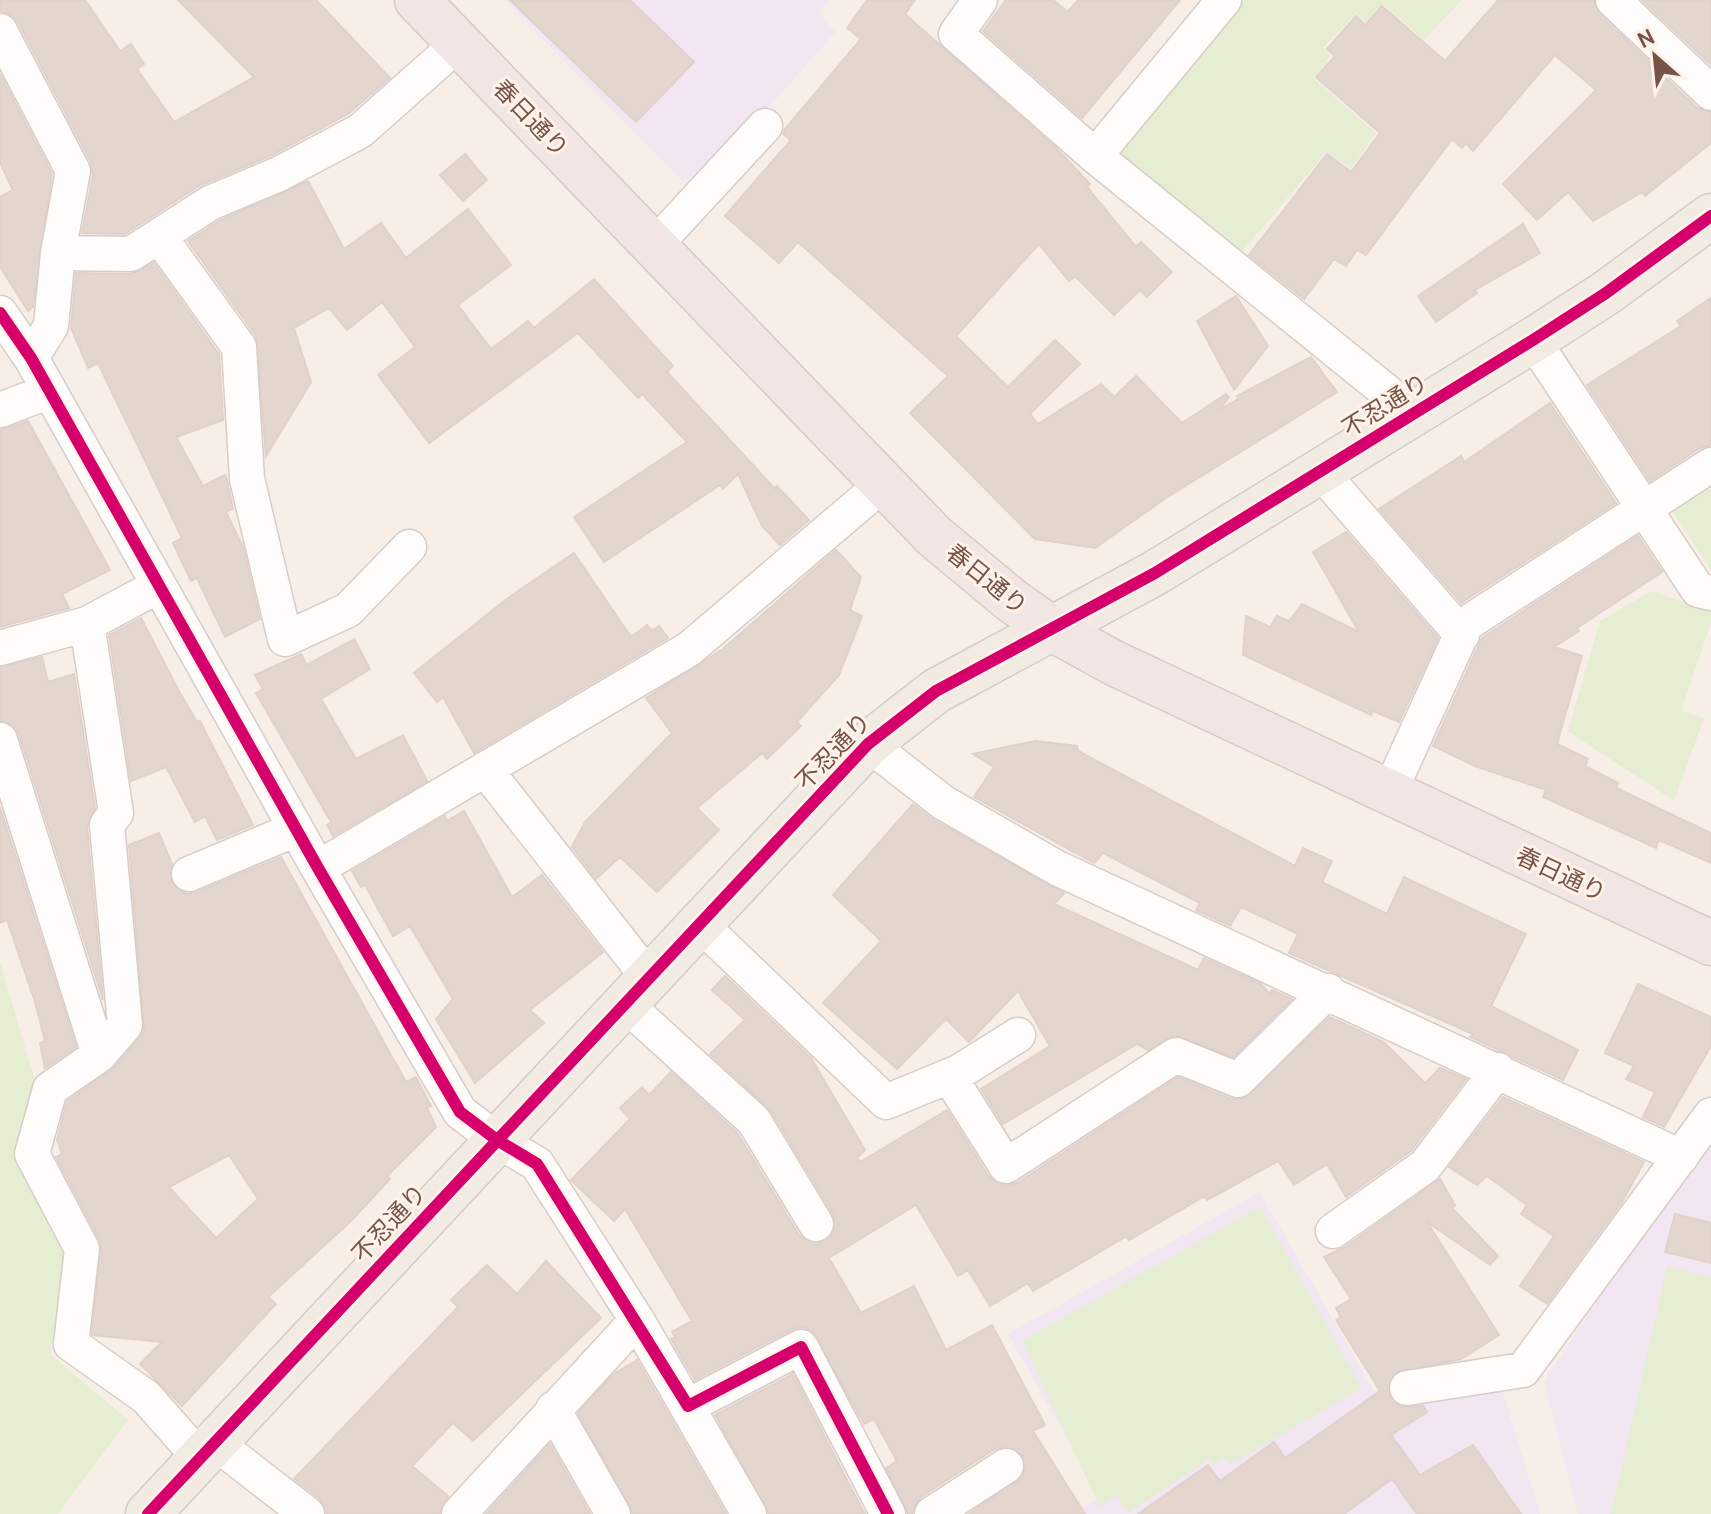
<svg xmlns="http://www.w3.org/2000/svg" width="1711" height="1514" viewBox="0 0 1711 1514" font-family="Cabin,'Noto Sans JP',sans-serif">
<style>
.education{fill:#f1e6f1}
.green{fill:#e5edd2}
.building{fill:#e3d6cf;stroke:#e0d1ca;stroke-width:2;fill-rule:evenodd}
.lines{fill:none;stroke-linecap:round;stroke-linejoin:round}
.minor-casing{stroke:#d8ccc6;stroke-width:37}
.major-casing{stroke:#d6cac4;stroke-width:47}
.highway-casing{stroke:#d6cac4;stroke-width:47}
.minor{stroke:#fefdfb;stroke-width:34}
.major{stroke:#f2ebe4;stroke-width:44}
.highway{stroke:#f1e6e3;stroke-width:44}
.cycleway-casing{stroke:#fff3e9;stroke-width:17}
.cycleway{stroke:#d6006c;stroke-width:12}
.labels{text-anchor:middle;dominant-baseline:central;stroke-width:6;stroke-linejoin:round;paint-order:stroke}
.street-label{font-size:24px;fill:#765247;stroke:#fff3e9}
</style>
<rect width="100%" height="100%" fill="#f7efe7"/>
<path class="education" d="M505 0H829L819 13 836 32 693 192Z
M1711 1131V1514H1578L1544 1381Z
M1260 1192 1370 1384 1385 1404 1500 1383 1540 1514H1075L1100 1497 1008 1334Z"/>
<path class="green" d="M1239 0H1462L1424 40 1383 4 1365 22 1356 13 1323 48 1331 56 1313 78 1376 133 1351 168 1326 152 1237 258 1114 159Z
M1711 486V570L1672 510Z
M1651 591 1711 611V623L1681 711 1704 718 1674 801 1568 731 1600 621Z
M0 962 36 1084 69 1254 50 1354 128 1420 58 1514H0Z
M1260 1207 1362 1388 1229 1465 1224 1457 1214 1465 1209 1459 1128 1513 1117 1495 1100 1507 1022 1341Z
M1667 1267 1711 1277V1514H1611Z"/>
<path class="building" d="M0 0H85L120 51 131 44 144 64 137 69 174 122 254 77 178 0H316L390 78 348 114 270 156 199 186 125 234 82 233 93 175 91 162 18 22 10 14 0 11Z
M510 0H630L694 62 636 122Z
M867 0H915L905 14 1056 148 1090 184 1087 187 1136 247 1141 242 1172 272 1147 297 1140 290 1114 315 1075 276 1069 281 1039 244 956 336 1008 387 1055 340 1080 364 1030 414 1038 424 1101 384 1114 397 1136 376 1182 423 1226 394 1229 397 1219 410 1238 399 1237 396 1311 357 1337 392 1166 498 1095 548 1035 539 910 413 948 376 798 242 779 263 725 216 791 140 783 134 785 129 861 39 847 28Z
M1006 0H1053L1068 12 1078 0H1180L1082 118 983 31Z
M1498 0H1594L1599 14 1697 108 1711 112V143L1645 196 1642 192 1593 221 1568 192 1537 220 1503 184 1596 90 1555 55 1473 151 1466 143 1462 148 1452 139 1366 255 1357 250 1346 266 1334 259 1304 299 1249 255 1327 154 1351 172 1380 133 1316 77 1335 56 1327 49 1356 16 1365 25 1382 6 1445 61Z
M1642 0H1711V65Z
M0 74 52 174 33 307 28 311 0 267V197L13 190 0 163Z
M465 154 487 180 463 201 440 175Z
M308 181 344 249 381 223 406 258 468 209 511 265 458 305 491 349 528 321 534 328 594 279 673 366 667 372 775 489 777 486 809 520 780 545 762 526 738 474 723 489 720 485 604 562 574 517 687 442 642 394 638 398 578 333 429 443 378 375 415 347 382 302 347 330 329 308 294 328 311 382 266 456 256 336 188 241 219 221Z
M1523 224 1540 253 1475 290 1477 293 1436 322 1418 296Z
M154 263 219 354 223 420 176 437 203 486 225 475 227 480 233 509 226 512 243 547 260 619 225 637 197 578 191 581 173 543 182 538 98 363 88 368 71 328 76 273 131 274Z
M1236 296 1268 346 1234 390 1197 321Z
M1711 298V445L1700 448 1650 481 1587 385 1681 326 1677 321Z
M1550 403 1616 503 1461 603 1379 509 1461 456 1464 462Z
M28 421 110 570 62 594 69 608 0 627V430Z
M1346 532 1438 638 1399 722 1373 711 1371 715 1243 655 1246 616 1270 627 1277 616 1289 621 1302 604 1359 632 1313 552Z
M1638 536 1662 572 1577 628 1579 631 1554 647 1582 656 1557 744 1588 759 1585 766 1618 783 1616 788 1711 833V863L1659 840 1656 848 1543 797 1546 790 1475 766 1433 746 1482 638Z
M836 550 861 577 850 610 862 616 839 675 797 722 801 726 767 759 762 753 697 808 719 830 657 892 620 857 596 879 572 847 585 822 672 733 646 698 723 649Z
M574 553 631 637 647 625 652 631 659 626 668 638 474 753 443 697 437 702 414 673 508 598Z
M141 618 180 693 197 722 200 721 253 825 217 840 205 816 195 822 166 767 131 781 109 635Z
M354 639 370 669 321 699 356 759 403 735 427 781 333 836 327 825 331 822 256 693 263 689 255 675 301 654 307 665Z
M42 657 48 682 74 674 95 808 87 827 103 1000 19 734 13 725 0 721V667Z
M1035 741 1077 746 1078 751 1295 866 1303 848 1332 861 1322 882 1387 914 1404 877 1526 934 1491 1006 1578 1050 1563 1080 1470 1037 1473 1034 1289 953 1298 934 1241 907 1230 926 1196 910 1200 903 1103 853 1094 863 974 797 994 767 973 754Z
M913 804 934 820 1064 893 1054 904 1198 970 1204 958 1261 984 1270 994 1272 990 1292 999 1233 1057 1175 1035 1148 1050 1137 1044 1003 1124 981 1089 1050 1046 1018 991 969 1042 946 1019 897 1069 823 1003 881 941 833 895Z
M0 807 76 1047 45 1068 40 1043 45 1041 35 1002 7 920 0 923Z
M464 811 512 897 542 875 603 952 530 1010 544 1023 475 1083 436 1019 453 999 410 926 393 936 365 885 361 887 352 871 445 816 447 821Z
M159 833 172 864 171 882 186 894 197 892 281 857 406 1082 416 1077 431 1106 427 1108 436 1127 387 1176 390 1179 350 1222 268 1297 276 1304 182 1406 140 1364 162 1342 92 1335 100 1241 56 1157 62 1154 57 1140 67 1101 113 1069 144 1032 129 845ZM229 1155 258 1199 216 1238 169 1187Z
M725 976 811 1058 865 1150 857 1158 860 1162 947 1110 989 1177 1006 1186 1017 1183 1178 1077 1231 1099H1243L1330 1017 1384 1042 1425 1083 1440 1068 1466 1079 1411 1151 1346 1197 1327 1164 1294 1185 1278 1161 1207 1200 1205 1196 1129 1240 1127 1236 1033 1291 1028 1283 990 1306 968 1270 958 1276 916 1205 829 1258 861 1313 914 1286 946 1350 992 1325 1045 1425 1033 1431 1085 1514H969L1023 1476V1456L1006 1446 995 1449 921 1497 912 1514H908L886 1468 897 1461 874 1419 864 1424 812 1331 803 1327 792 1329 695 1380 671 1339 675 1337 672 1332 692 1321 625 1209 614 1221 571 1180 630 1119 620 1108 642 1087 649 1095 671 1072 738 1134 799 1235 817 1244 833 1234 836 1224 833 1214 771 1111 710 1054 745 1020 712 990Z
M1638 984 1711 1017V1046L1664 1127 1643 1117 1655 1092 1626 1079 1634 1066 1605 1053Z
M1503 1097 1644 1162 1622 1202 1547 1304 1520 1286 1554 1236 1521 1214 1527 1205 1487 1176 1477 1185 1449 1167Z
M1440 1179 1455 1205 1452 1208 1498 1256 1490 1265 1427 1222 1499 1335 1461 1359 1394 1373 1387 1390 1392 1401 1401 1407 1423 1406 1427 1412 1391 1435 1420 1475 1473 1445 1521 1514H1417L1392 1479 1344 1514H1138L1208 1465 1220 1481 1274 1442 1285 1458 1380 1391 1336 1320 1341 1317 1336 1308 1351 1299 1324 1257 1345 1247Z
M1675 1214 1711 1223V1263L1665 1252Z
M546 1261 601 1318 473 1441 453 1423 412 1466 448 1496 440 1514H327L320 1499 294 1479 458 1307 451 1300 487 1265 517 1294Z
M637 1360 726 1514H633L578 1413 614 1374Z
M793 1374 851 1488 865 1514H769L715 1415Z
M550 1444 590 1514H486Z"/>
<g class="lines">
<g class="minor-casing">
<path id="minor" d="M980 0 956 34 1095 156 1413 413
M1613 0 1711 93
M0 31 73 171 58 253 51 326 31 358
M1095 156 1224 0
M159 236 239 347 247 479 285 639 348 610 409 547
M654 246 765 126
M58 253 131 254 210 203 279 174 360 131 459 43
M0 313 31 358 318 868 460 1112 497 1140 537 1164 637 1320 749 1514
M1533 340 1698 590 1711 593
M0 410 47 392
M1320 471 1462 635
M87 624 116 813 107 825 125 1025 99 1055 50 1089 32 1154 82 1249 71 1344 146 1397 199 1457
M0 648 87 624 158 586
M0 740 99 1055
M868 744 944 803 1057 868 1681 1157
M485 769 648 977
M1389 793 1466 624 1711 465
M318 868 689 649 883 484
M189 874 296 829
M700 924 886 1102 959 1072 1018 1035
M623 1002 754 1121 816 1224
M949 1076 1006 1166 1176 1055 1238 1080 1328 991
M1333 1231 1425 1166 1498 1070
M1407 1388 1523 1370 1711 1115
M688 1406 801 1347 888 1514
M553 1409 613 1514
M213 1441 307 1514
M459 1514 637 1320
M932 1514 1006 1466"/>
</g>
<g class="major-casing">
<path id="major" d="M148 1514 868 744 936 691 1155 573 1533 340 1606 293 1711 216"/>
</g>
<g class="highway-casing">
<path id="highway" d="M417 0 934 536 1011 600 1052 629 1114 663 1711 943"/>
</g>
<use href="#minor" class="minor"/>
<use href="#major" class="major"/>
<use href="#highway" class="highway"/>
<g class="cycleway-casing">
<path id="cycleway" d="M0 313 31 358 318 868 460 1112 497 1140 537 1164 688 1406 801 1347 888 1514
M148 1514 868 744 936 691 1155 573 1533 340 1606 293 1711 216"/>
</g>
<use href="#cycleway" class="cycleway"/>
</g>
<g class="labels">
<g class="street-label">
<text transform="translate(531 118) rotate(46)">春日通り</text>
<text transform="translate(1385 405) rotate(-32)">不忍通り</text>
<text transform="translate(987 579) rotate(39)">春日通り</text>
<text transform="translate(833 751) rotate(-46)">不忍通り</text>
<text transform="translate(1561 874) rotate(25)">春日通り</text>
<text transform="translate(389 1223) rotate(-47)">不忍通り</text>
</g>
</g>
<g transform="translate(1655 56) rotate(333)" stroke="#fff3e9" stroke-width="6" paint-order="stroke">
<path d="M0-6L14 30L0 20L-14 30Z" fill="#765247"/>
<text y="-12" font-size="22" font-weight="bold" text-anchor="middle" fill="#765247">N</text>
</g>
</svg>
